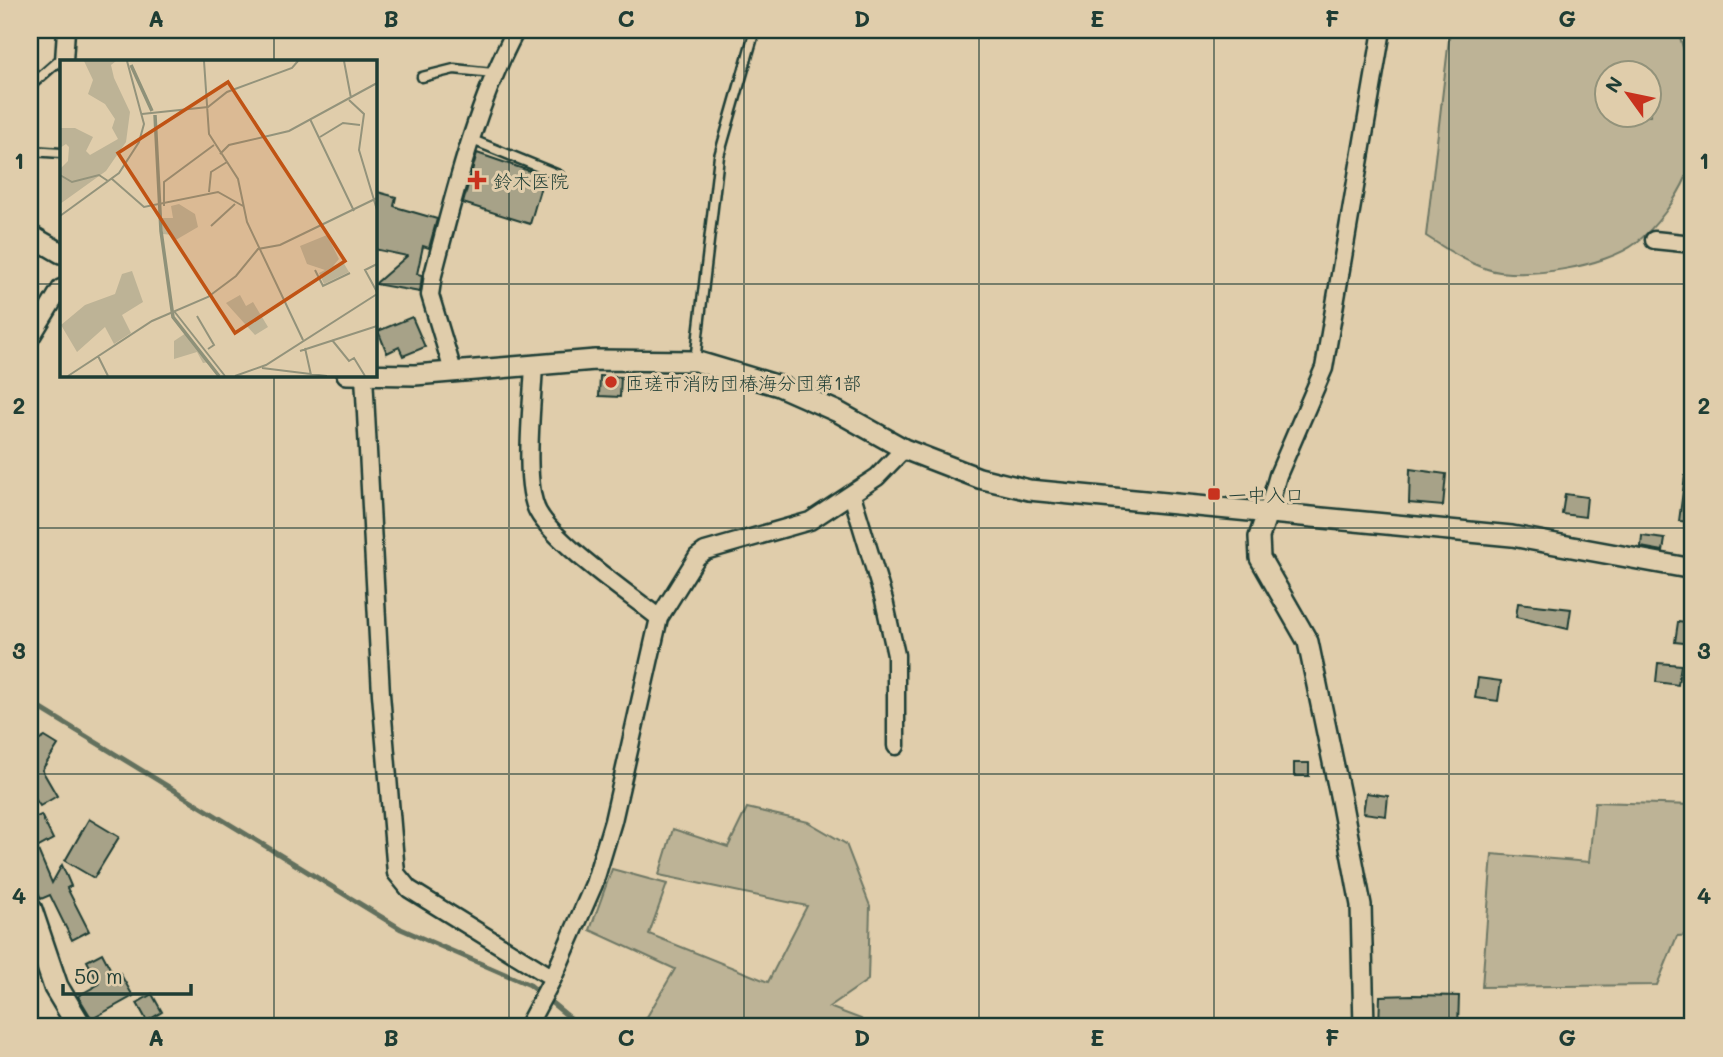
<svg xmlns="http://www.w3.org/2000/svg" width="1723" height="1057" viewBox="0 0 1723 1057" font-family="Mali,'Klee One',sans-serif">
<style>
.green{fill:#bdb396;stroke:#6e7865;stroke-width:2;fill-rule:evenodd}
.lines{fill:none;stroke-linecap:round;stroke-linejoin:round}
.stream{stroke:#626f5d;stroke-width:5}
.building{fill:#a7a288;stroke:#1f3d34;stroke-width:2}
.service-casing{stroke:#1f3d34;stroke-width:13}
.minor-casing{stroke:#1f3d34;stroke-width:21}
.tertiary-casing{stroke:#1f3d34;stroke-width:24}
.secondary-casing{stroke:#1f3d34;stroke-width:28}
.service{stroke:#e0cdab;stroke-width:8}
.minor{stroke:#e0cdab;stroke-width:16}
.tertiary{stroke:#e0cdab;stroke-width:19}
.secondary{stroke:#e0cdab;stroke-width:23}
.grid{fill:none;stroke:#1f3d34;stroke-width:2;stroke-opacity:0.55}
.poi-dot{fill:#c8321e;stroke:#e0cdab;stroke-width:2.5}
.labels{text-anchor:middle;dominant-baseline:central;stroke-width:6;stroke-linejoin:round;paint-order:stroke}
.poi-label{font-size:19px;fill:#1f3d34;stroke:#e0cdab;text-anchor:start}
.inset-river{fill:none;stroke:#8e9179;stroke-width:3.5}
.inset-road{fill:none;stroke:#93937b;stroke-width:2}
.view{fill:#c05314;fill-opacity:0.15;stroke:#c05314;stroke-width:3.5}
.inset-edge{fill:none;stroke:#1f3d34;stroke-width:3.5}
.neatline{fill:none;stroke:#1f3d34;stroke-width:2.5}
.grid-label{font-size:23px;text-anchor:middle;font-weight:bold;fill:#1f3d34}
</style>
<rect width="100%" height="100%" fill="#e0cdab"/>
<filter id="ink" filterUnits="userSpaceOnUse"><feTurbulence type="fractalNoise" baseFrequency=".0143" numOctaves="2"/><feDisplacementMap in="SourceGraphic" scale="14" xChannelSelector="R" yChannelSelector="G"/><feConvolveMatrix kernelMatrix="1 2 1 2 8 2 1 2 1" color-interpolation-filters="sRGB"/></filter>
<g filter="url(#ink)">
<path class="green" d="M1450 30H1649L1679 34C1692 74 1704 135 1687 175 1677 199 1656 227 1636 243 1607 266 1522 281 1487 269 1466 262 1446 249 1426 236ZM1608 74H1650V116H1608Z
M1595 802 1693 805V935L1677 936 1657 985 1482 987 1492 854 1589 862Z
M747 808 808 822 846 844 870 906 868 980 829 1007 861 1019 857 1027H641L675 969 590 930 612 869 667 884 649 934 768 982 807 906 659 875 673 829 728 847Z"/>
<g class="lines">
<path class="stream" d="M30 702 401 929 530 985 581 1027"/>
</g>
<path class="building" d="M477 153 544 176 530 224 463 203Z
M374 191 396 197 394 206 399 208 437 219 429 248 423 246 417 274 422 275 420 292 375 284 407 256 374 249Z
M412 317 425 347 403 356 399 347 387 353 378 331Z
M600 376 621 377 620 397 599 396Z
M1410 469 1446 474 1443 506 1409 503Z
M1685 476 1693 477V522L1679 521Z
M1565 494 1587 497 1585 517 1562 514Z
M1642 536 1665 539 1663 551 1641 547Z
M1518 603 1571 609 1568 629 1516 617Z
M1678 622 1693 624V644L1675 642Z
M1658 663 1681 665 1678 685 1656 682Z
M1478 678 1501 681 1498 701 1475 698Z
M45 737 58 745 42 770 57 796 40 806 30 791V746Z
M1294 763H1309V776H1294Z
M1366 793 1388 796 1386 816 1363 813Z
M41 815 53 839 37 848 52 883 62 865 71 886 67 888 89 931 72 940 50 895 41 899 30 874V820Z
M89 819 119 837 94 878 65 861Z
M102 953 114 976 120 973 133 996 92 1019 78 996 99 984 87 961Z
M152 994 162 1012 147 1021 137 1003Z
M1413 995 1459 996 1458 1027H1379L1380 996Z"/>
<g class="lines">
<g class="service-casing">
<path id="service" d="M422 77 454 69 493 73
M30 86 63 57
M470 139 559 175
M31 151 61 153
M695 361 719 156 755 30"/>
</g>
<g class="minor-casing">
<path id="minor" d="M64 61 66 30
M1654 240 1693 244
M30 339 61 288
M534 364C533 399 522 483 538 512 555 543 629 594 659 618
M453 371 430 295 433 275C455 191 475 107 516 30
M364 376 381 694 396 873 409 889 553 978
M852 495 884 600 896 655V746
M1267 513 1278 475 1324 368 1382 30
M527 1027 553 978 594 884 613 821 659 618 697 557 705 551 810 521 877 477 904 449"/>
</g>
<g class="tertiary-casing">
<path id="tertiary" d="M30 235 61 253
M347 374 415 375 595 360 695 361 779 386 838 412 904 449 979 478 1029 490 1512 536 1693 569
M1267 513 1259 537 1260 558 1308 642 1341 800 1361 905 1364 1027"/>
</g>
<g class="secondary-casing">
<path id="secondary" d="M30 910 56 987 80 1027"/>
</g>
<use href="#service" class="service"/>
<use href="#minor" class="minor"/>
<use href="#tertiary" class="tertiary"/>
<use href="#secondary" class="secondary"/>
</g>
</g>
<path class="grid" d="M274 30V61M509 30V1027M744 30V1027M979 30V1027M1214 30V1027M1449 30V1027M30 284H61M374 284H1693M274 374V1027M30 528H1693M30 774H1693"/>
<g class="poi-dot">
<path d="M473.5 169.5h7v7h7v7h-7v7h-7v-7h-7v-7h7z"/>
<circle cx="611" cy="382" r="7"/>
<rect x="1207" y="487" width="14" height="14" rx="3.5"/>
</g>
<g class="labels">
<g class="poi-label">
<text x="493" y="180">鈴木医院</text>
<text x="625" y="382">匝瑳市消防団椿海分団第1部</text>
<text x="1228" y="494">一中入口</text>
</g>
</g>
<g transform="translate(60 60)">
<rect width="317" height="317" fill="#e0cdab"/>
<path d="M24 1H56L51 5 54 18 70 52 66 82 46 111 0 144V109L8 101 9 87 6 84 0 88V40V68H15L33 77 26 91 30 95 58 79 52 68 55 59 45 44 28 34 33 20ZM119 144 135 154 138 167 114 181 113 175 103 174 102 158H113L111 146ZM267 175 279 199 273 206 283 202 289 212 264 224 259 213 265 210 247 204 240 186ZM72 211 83 242 62 255 71 273 54 284 45 267 17 292 1 265 25 245 55 234 62 214ZM180 235 186 246 193 242 208 267 195 275 166 243ZM126 273 149 302 143 303 137 292 114 299V281Z" fill="#bdb396"/>
<path class="inset-river" d="M71 5 92 51M95 55 101 171 113 257 159 316"/>
<path class="inset-road" d="M144 1 149 74 178 119 187 162 243 280M284 1 291 38M289 40 304 54 299 90 317 150M189 53 203 77M82 54 148 47 167 32 232 8 238 1M250 59 294 151M260 77 283 63 300 65M160 94 169 85 229 71 317 23M0 115 12 122 39 115 48 121M52 119 84 147 158 132 183 146M149 132 151 112 167 102M104 146V122L154 85M0 156 59 113 79 82 84 64 67 1M151 166 175 144M317 204 305 210 317 232M255 210 263 226 290 213M114 251 165 316M137 256 154 285 148 289M272 280 289 301 294 298 305 316M245 288 251 315M240 291 317 266M38 296 48 316M202 308 267 316M8 316 92 261 148 237 176 216 198 189 220 185 317 138M175 316 206 305 317 234"/>
<path class="view" d="M168 22 285 201 175 273 58 93Z"/>
<rect width="317" height="317" class="inset-edge"/>
</g>
<rect width="1723" height="1057" fill="none" stroke="#e0cdab" stroke-width="77"/>
<g transform="translate(1628 94) rotate(303)"><circle r="33" fill="#e0cdab" stroke="#93937b" stroke-width="2"/>
<path d="M0-5L12 26L0 18L-12 26Z" fill="#c8321e"/>
<text y="-10" font-size="19" font-weight="bold" text-anchor="middle" fill="#1f3d34">N</text>
</g>
<path d="M63 984v10h128v-10" fill="none" stroke="#1f3d34" stroke-width="3.5"/>
<text x="74" y="984" font-size="21" fill="#1f3d34" stroke="#e0cdab" stroke-width="5" paint-order="stroke">50 m</text>
<rect x="38" y="38" width="1646" height="980" class="neatline"/>
<g class="grid-label">
<text x="156" y="27">A</text>
<text x="391" y="27">B</text>
<text x="626" y="27">C</text>
<text x="862" y="27">D</text>
<text x="1097" y="27">E</text>
<text x="1332" y="27">F</text>
<text x="1567" y="27">G</text>
<text x="19" y="169">1</text>
<text x="1704" y="169">1</text>
<text x="19" y="414">2</text>
<text x="1704" y="414">2</text>
<text x="19" y="659">3</text>
<text x="1704" y="659">3</text>
<text x="19" y="904">4</text>
<text x="1704" y="904">4</text>
<text x="156" y="1046">A</text>
<text x="391" y="1046">B</text>
<text x="626" y="1046">C</text>
<text x="862" y="1046">D</text>
<text x="1097" y="1046">E</text>
<text x="1332" y="1046">F</text>
<text x="1567" y="1046">G</text>
</g>
</svg>
